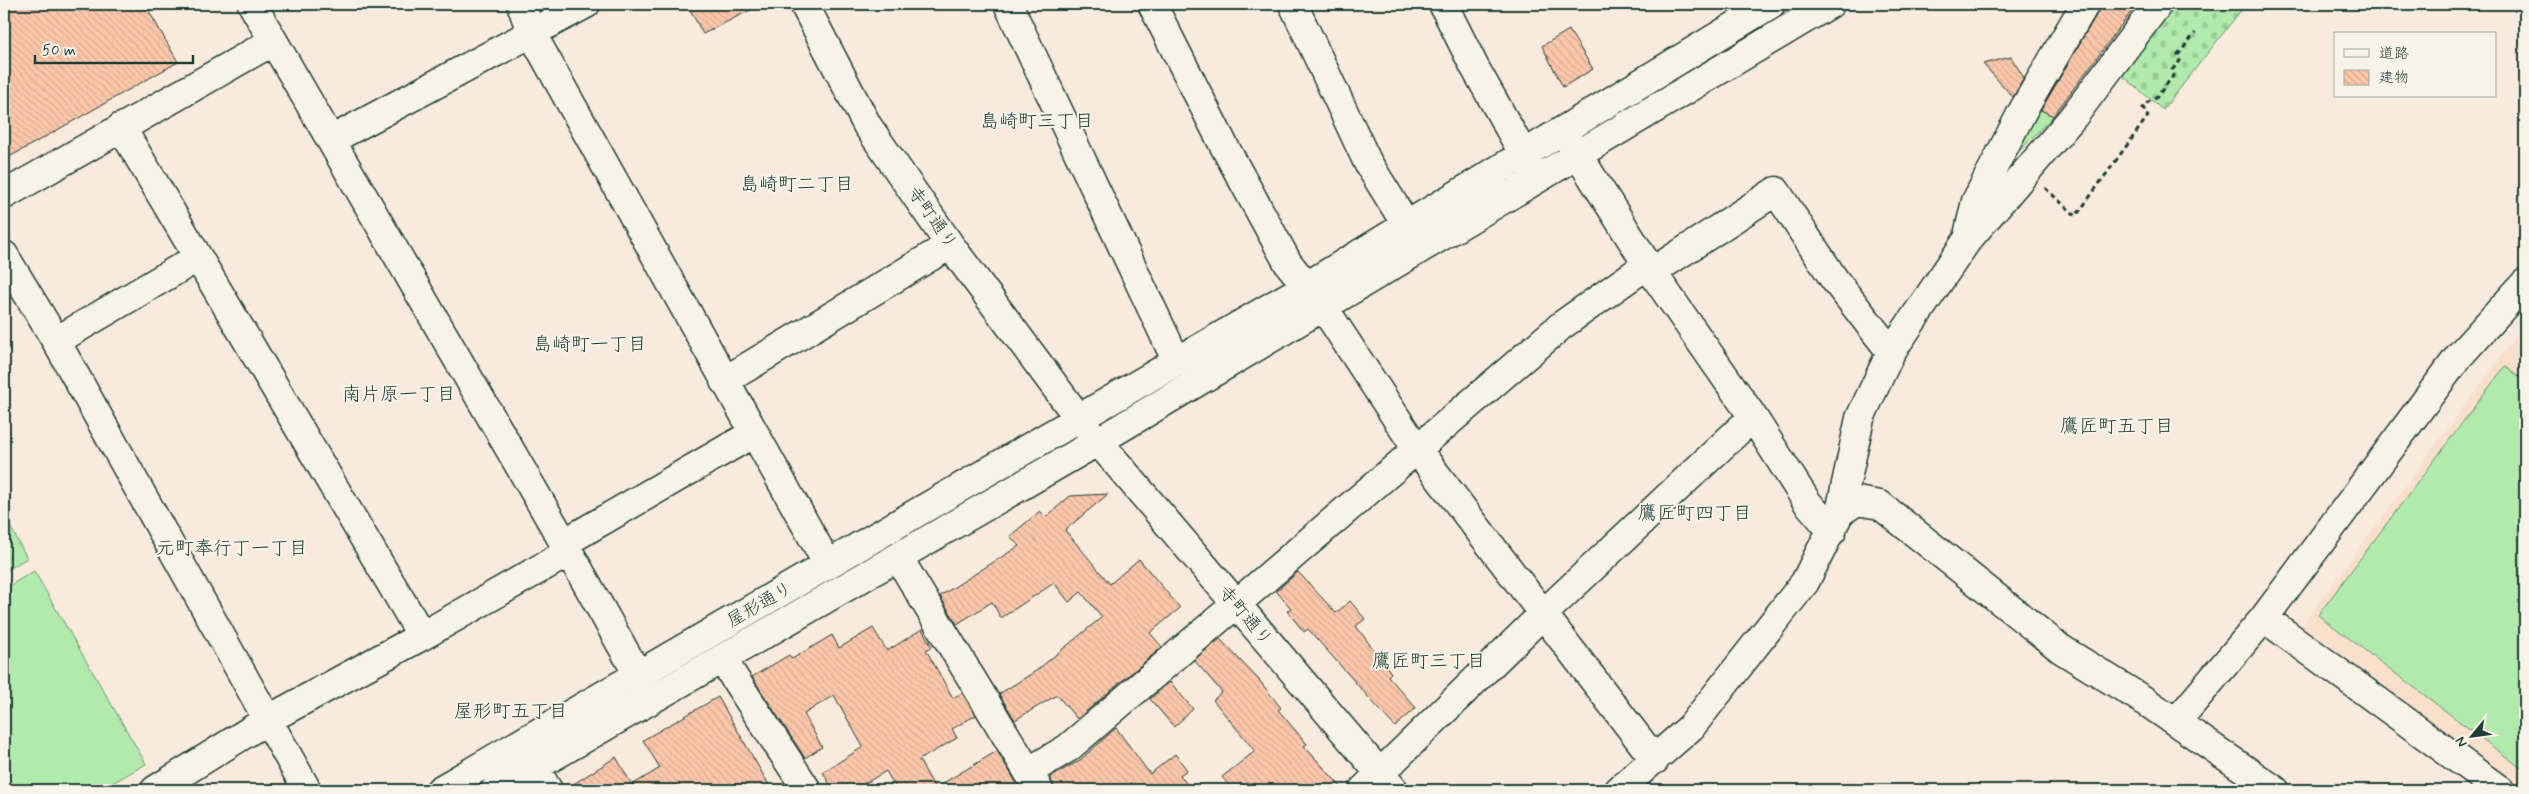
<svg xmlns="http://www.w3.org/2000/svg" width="2529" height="794" viewBox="0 0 2529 794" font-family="Mynerve,'Klee One',sans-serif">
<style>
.built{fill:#f9e0cd}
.grass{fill:#b2eaad;stroke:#689470}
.cemetery{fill:url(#cemetery-stones);stroke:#689470}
.park{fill:url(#park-tufts);stroke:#689470}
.building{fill:url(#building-back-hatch);stroke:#1f3d34}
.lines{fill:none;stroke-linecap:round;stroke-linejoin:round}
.minor-casing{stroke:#1f3d34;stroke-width:31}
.path{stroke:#1f3d34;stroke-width:3;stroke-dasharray:5 4;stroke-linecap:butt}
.minor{stroke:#f7f3e8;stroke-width:28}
.labels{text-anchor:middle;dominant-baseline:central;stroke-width:4;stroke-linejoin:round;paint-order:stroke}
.street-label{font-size:18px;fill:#1f3d34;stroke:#f7f3e8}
.neighbourhood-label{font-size:19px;fill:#1f3d34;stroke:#f7f3e8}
</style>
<defs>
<pattern id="cemetery-stones" width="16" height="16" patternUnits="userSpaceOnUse" patternTransform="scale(1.25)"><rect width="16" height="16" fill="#b2eaad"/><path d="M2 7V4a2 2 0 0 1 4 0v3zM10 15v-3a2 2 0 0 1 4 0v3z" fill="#99ca95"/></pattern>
<pattern id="park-tufts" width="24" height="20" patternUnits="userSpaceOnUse" patternTransform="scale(1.25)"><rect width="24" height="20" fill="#b2eaad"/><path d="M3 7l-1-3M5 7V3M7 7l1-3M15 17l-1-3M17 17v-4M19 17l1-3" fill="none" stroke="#99ca95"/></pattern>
<pattern id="building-back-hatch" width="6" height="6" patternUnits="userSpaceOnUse" patternTransform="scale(1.25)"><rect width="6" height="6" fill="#fbc7ab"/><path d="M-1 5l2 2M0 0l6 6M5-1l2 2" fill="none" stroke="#d7ac94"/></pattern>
</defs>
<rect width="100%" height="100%" fill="#f8eadc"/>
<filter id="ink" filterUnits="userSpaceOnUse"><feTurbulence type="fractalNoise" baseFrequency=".02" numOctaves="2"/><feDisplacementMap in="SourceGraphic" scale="10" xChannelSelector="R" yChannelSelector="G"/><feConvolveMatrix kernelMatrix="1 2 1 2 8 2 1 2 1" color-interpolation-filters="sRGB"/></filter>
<g filter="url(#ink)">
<path class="built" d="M2525 324V790H2521L2302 625Z"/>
<path class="grass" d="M2035 106 2053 116 2011 160Z
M2505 366 2525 381V771L2318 615Z
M34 571 146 764 100 790H4V589Z"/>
<path class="cemetery" d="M2166 4H2246L2163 110 2123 76Z"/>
<path class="park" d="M4 515 27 558 4 572Z"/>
<path class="building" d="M4 4H145L178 62 4 160Z
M687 4H762L703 34Z
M2101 4H2137L2053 116 2041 110 2098 12Z
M1569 30 1593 69 1563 87 1542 46Z
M2011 57 2024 78 2013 97 1983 64Z
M1108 494 1065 530 1110 584 1139 559 1180 608 1150 633 1162 647 1077 719 1057 695 1015 720 999 694 1036 671 1102 617 1081 592 1069 602 1054 583 1001 618 992 602 957 624 940 596 1019 546 1010 536 1040 511 1046 517 1070 496Z
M1298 572 1336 613 1350 601 1365 619 1356 626 1391 673 1388 676 1416 708 1395 727 1308 629 1304 632 1287 611 1291 608 1276 591Z
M873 628 887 651 922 629 932 647 926 650 953 698 962 693 976 715 952 729 957 738 919 760 935 788 997 751 1021 790H897L886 771 854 790H833L823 772 863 747 834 695 804 714 822 747 805 758 752 677 789 655 792 659 832 635 839 648Z
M1220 639 1259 680 1281 708 1278 710 1307 744 1304 746 1344 790H1233L1222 777 1255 751 1213 700 1222 692 1194 660Z
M1170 682 1193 709 1174 727 1150 699Z
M718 697 772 790H564L616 757 632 785 660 768 643 740Z
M1116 728 1150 774 1175 754 1187 770 1180 775 1191 790H1055L1050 777 1079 761Z"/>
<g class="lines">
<g class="minor-casing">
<path id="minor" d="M252 4 564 543 647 691
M521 4 531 32 828 565
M804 4 867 125 950 245 1080 420 1394 790
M1008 4 1177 362
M1152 4 1223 144 1288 263 1324 308 1416 448 1655 760
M1293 4 1368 163 1417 242
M1443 4 1474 66 1533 171
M121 127 422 636
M1568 139 1652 272 1753 417 1807 502 1832 531
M331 140 586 4
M4 195 272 42
M1969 231 1976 201 2022 112 2085 4
M4 255 56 341 307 790
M1652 272 1776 191 1834 279 1891 352
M56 341 197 258
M724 381 950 245
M1840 512 1857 501 1880 505 2061 649 2145 701 2275 790
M564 543 754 433
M898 557 1039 790
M2264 618 2500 790
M722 659 807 790
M2176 722 2264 618 2459 356 2525 283
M526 753 548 790
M1028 772 1068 748 1562 325 1647 265
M155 790 267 720 422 636 569 552
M440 790 1305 287 1771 4
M495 790 1097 442 1830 4
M1363 790 1542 615 1753 417
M1619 790 1691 727 1805 582 1840 512 1860 418 1891 352 1966 242 2073 117 2158 4"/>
</g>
<path class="path" d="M2045 188 2076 216 2148 116 2143 108 2148 102 2156 98 2173 76 2172 70 2180 61 2178 55 2195 33"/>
<use href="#minor" class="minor"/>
</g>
</g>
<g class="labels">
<g class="street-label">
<text transform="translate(932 218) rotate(55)">寺町通り</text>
<text transform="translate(760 605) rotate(-30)">屋形通り</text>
<text transform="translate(1245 616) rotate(50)">寺町通り</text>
</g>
<g class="neighbourhood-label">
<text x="1037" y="121">島崎町三丁目</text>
<text x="797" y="184">島崎町二丁目</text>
<text x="590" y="344">島崎町一丁目</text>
<text x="399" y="394">南片原一丁目</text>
<text x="2117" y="426">鷹匠町五丁目</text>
<text x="1695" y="513">鷹匠町四丁目</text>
<text x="232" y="548">元町奉行丁一丁目</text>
<text x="1429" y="661">鷹匠町三丁目</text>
<text x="511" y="711">屋形町五丁目</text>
</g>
</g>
<rect width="2529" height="794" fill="none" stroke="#f7f3e8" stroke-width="20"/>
<rect x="10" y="10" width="2509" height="774" fill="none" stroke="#1f3d34" stroke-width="2" filter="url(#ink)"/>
<rect x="2334" y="32" width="162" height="65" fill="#f7f3e8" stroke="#a1aaa0"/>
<rect x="2344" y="49" width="25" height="8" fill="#f7f3e8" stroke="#a1aaa0"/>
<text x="2379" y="58" font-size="15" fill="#1f3d34">道路</text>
<rect x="2344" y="70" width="25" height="15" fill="url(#building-back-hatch)" stroke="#a1aaa0"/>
<text x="2379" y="82" font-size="15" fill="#1f3d34">建物</text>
<g transform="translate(2472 736) rotate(241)" stroke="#f7f3e8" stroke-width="4" paint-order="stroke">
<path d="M0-4L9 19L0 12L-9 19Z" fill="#1f3d34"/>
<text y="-8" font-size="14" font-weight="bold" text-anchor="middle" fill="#1f3d34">N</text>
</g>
<path d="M35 55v8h158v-8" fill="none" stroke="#1f3d34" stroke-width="2.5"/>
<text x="42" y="55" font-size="15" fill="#1f3d34" stroke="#f7f3e8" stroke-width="4" paint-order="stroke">50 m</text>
</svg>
